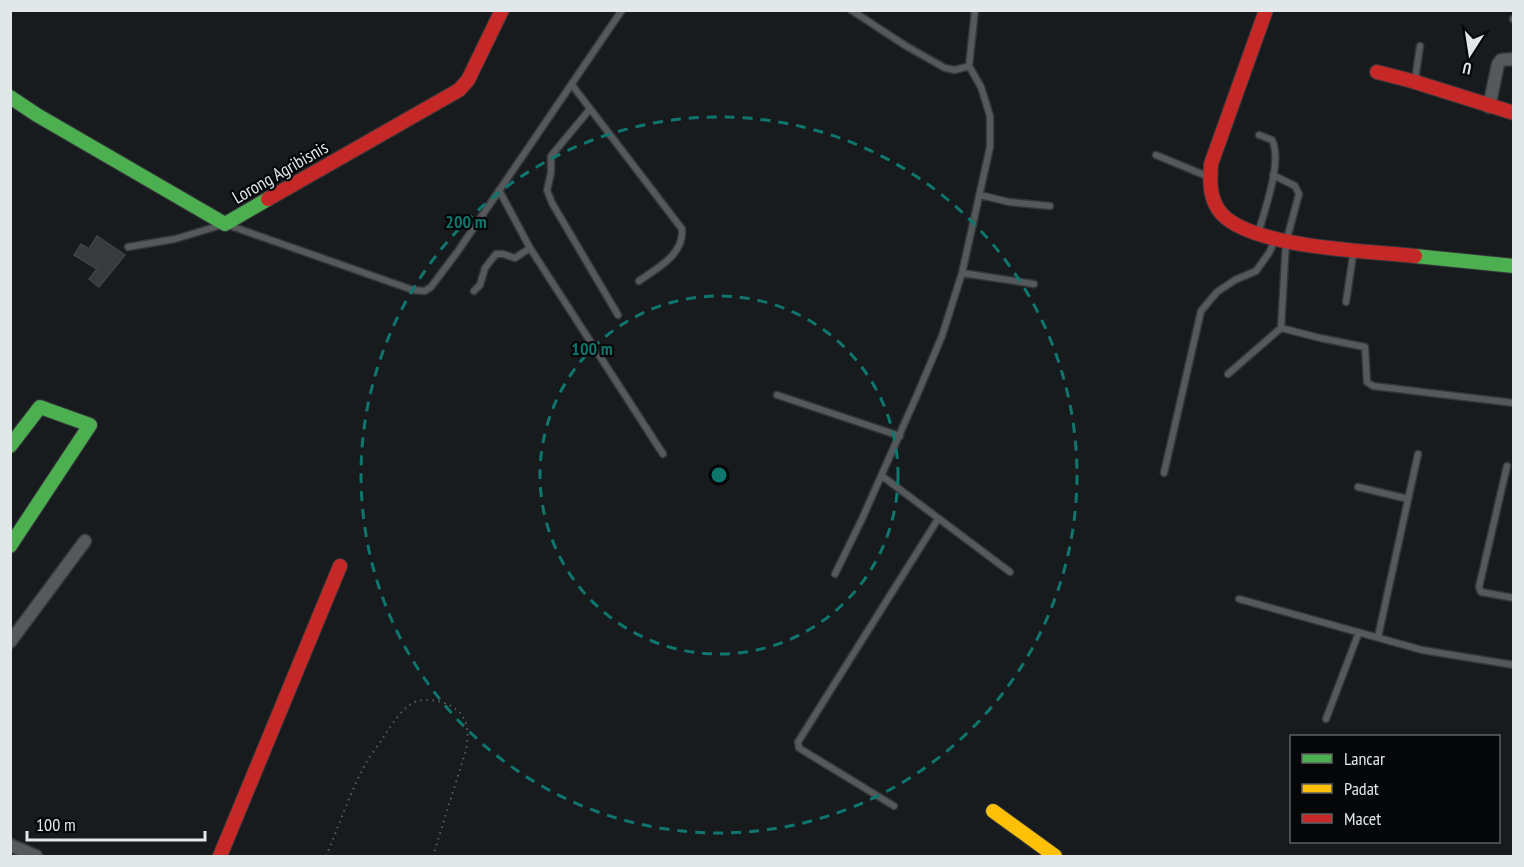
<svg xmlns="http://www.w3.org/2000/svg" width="1524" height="867" viewBox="0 0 1524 867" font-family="'PT Sans Narrow',sans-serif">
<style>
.building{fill:#383b3d;stroke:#404446;stroke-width:1.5}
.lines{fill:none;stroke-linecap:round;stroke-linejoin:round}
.lane-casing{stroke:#343739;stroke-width:9}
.street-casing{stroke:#343739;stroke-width:15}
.fast-casing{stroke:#343739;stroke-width:16}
.slow-casing{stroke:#343739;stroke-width:16}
.jam-casing{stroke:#343739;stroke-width:16}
.path{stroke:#595c5e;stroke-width:2;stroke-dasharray:1.5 4.5;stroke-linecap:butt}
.lane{stroke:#56595b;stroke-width:6}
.street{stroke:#56595b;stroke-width:12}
.fast{stroke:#4caf50;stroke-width:14}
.slow{stroke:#ffc107;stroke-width:14}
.jam{stroke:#c62828;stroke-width:14}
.ring{fill:none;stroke:#0f766e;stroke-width:3;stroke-dasharray:10 8}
.labels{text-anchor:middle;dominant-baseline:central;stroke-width:4.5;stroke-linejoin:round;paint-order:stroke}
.street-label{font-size:18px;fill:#e2e7ea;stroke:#040608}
.centre{fill:#0f766e;stroke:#040608;stroke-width:3}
.ring-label{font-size:18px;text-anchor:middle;font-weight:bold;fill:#0f766e;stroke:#040608;stroke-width:4.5;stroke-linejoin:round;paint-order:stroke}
</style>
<rect width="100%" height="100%" fill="#181b1e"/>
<path class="building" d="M97 236 125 255 99 287 89 279 97 269 74 255 81 244 89 249Z"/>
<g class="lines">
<g class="lane-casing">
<path id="lane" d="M851 10 906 46 945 68 955 70 969 66
M1513 19H1514
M1415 80 1420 46
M572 85 682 229C684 255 657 268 639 281
M590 109 551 156V173L547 190 552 203 618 315
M1156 155 1209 177
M499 190 530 248 663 454
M980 195 1009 202 1050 206
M1258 234C1264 211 1283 162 1272 140L1259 135
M128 247 175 239 225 224 413 290 425 291 431 287 458 251 622 10
M962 273 1034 284
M474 291 480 285 485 268 496 254H503L515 258 530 248
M1346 302 1354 249
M1281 328 1320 338 1365 347 1367 382 1373 386 1514 403
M1228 374 1281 328 1286 242 1299 194 1295 186 1273 175
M777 395 900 436
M1507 466 1479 587 1481 592 1514 598
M1164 473 1201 311 1217 292 1235 280 1256 271 1269 253 1275 240
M882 476 1010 572
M1358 487 1408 499
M835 574 862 519 917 395 942 336 962 273 990 147V116L981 87 969 66 975 10
M1239 599 1422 650 1514 665
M1378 637 1418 454
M1326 719 1359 632
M894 806 799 748 798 742 938 519"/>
</g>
<g class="street-casing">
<path id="street" d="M1489 107 1498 64 1501 60 1514 59
M10 642 85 541
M10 845 36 856"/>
</g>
<g class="fast-casing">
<path id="fast" d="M10 97 37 115 225 224 268 199
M1415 256 1514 266
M10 446 40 407 90 425 10 546"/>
</g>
<g class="slow-casing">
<path id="slow" d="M993 811 1055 856"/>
</g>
<g class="jam-casing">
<path id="jam" d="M1266 10 1211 164C1210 180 1209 195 1218 209 1242 248 1370 251 1415 256
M1377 72 1412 81 1514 113
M268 199 459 90 468 80 502 10
M220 856 340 566"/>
</g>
<path class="path" d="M326 856C339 826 350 792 366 763 371 754 379 745 384 736 391 726 400 711 411 704 421 697 440 700 451 706 469 716 469 732 466 750L433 856"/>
<use href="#lane" class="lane"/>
<use href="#street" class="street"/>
<use href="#fast" class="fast"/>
<use href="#slow" class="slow"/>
<use href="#jam" class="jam"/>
</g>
<g class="ring">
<circle cx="719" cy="475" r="179"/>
<circle cx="719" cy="475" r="358"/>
</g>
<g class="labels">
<g class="street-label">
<text transform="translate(280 172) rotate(-30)">Lorong Agribisnis</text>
</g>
</g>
<circle cx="719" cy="475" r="9" class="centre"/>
<g class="ring-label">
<text x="466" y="228">200 m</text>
<text x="592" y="355">100 m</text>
</g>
<rect width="1524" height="867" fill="none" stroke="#e2e7ea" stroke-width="24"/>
<rect x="1290" y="735" width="210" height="108" fill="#040608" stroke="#5d6062" stroke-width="1.5"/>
<rect x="1302" y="754" width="30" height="9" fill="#4caf50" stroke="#5d6062" stroke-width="1.5"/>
<text x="1344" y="765" font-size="18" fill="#e2e7ea">Lancar</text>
<rect x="1302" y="784" width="30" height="9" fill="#ffc107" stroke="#5d6062" stroke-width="1.5"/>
<text x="1344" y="795" font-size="18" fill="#e2e7ea">Padat</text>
<rect x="1302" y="814" width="30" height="9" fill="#c62828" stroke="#5d6062" stroke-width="1.5"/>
<text x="1344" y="825" font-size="18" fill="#e2e7ea">Macet</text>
<g transform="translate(1470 54) rotate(192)" stroke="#040608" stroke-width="4.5" paint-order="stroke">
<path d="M0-4.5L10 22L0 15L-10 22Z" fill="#e2e7ea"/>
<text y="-9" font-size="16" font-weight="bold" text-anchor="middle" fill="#e2e7ea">U</text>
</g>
<path d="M27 831v9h178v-9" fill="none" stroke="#e2e7ea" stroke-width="3"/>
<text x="36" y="831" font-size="18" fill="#e2e7ea" stroke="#040608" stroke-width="4.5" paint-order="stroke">100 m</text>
</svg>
